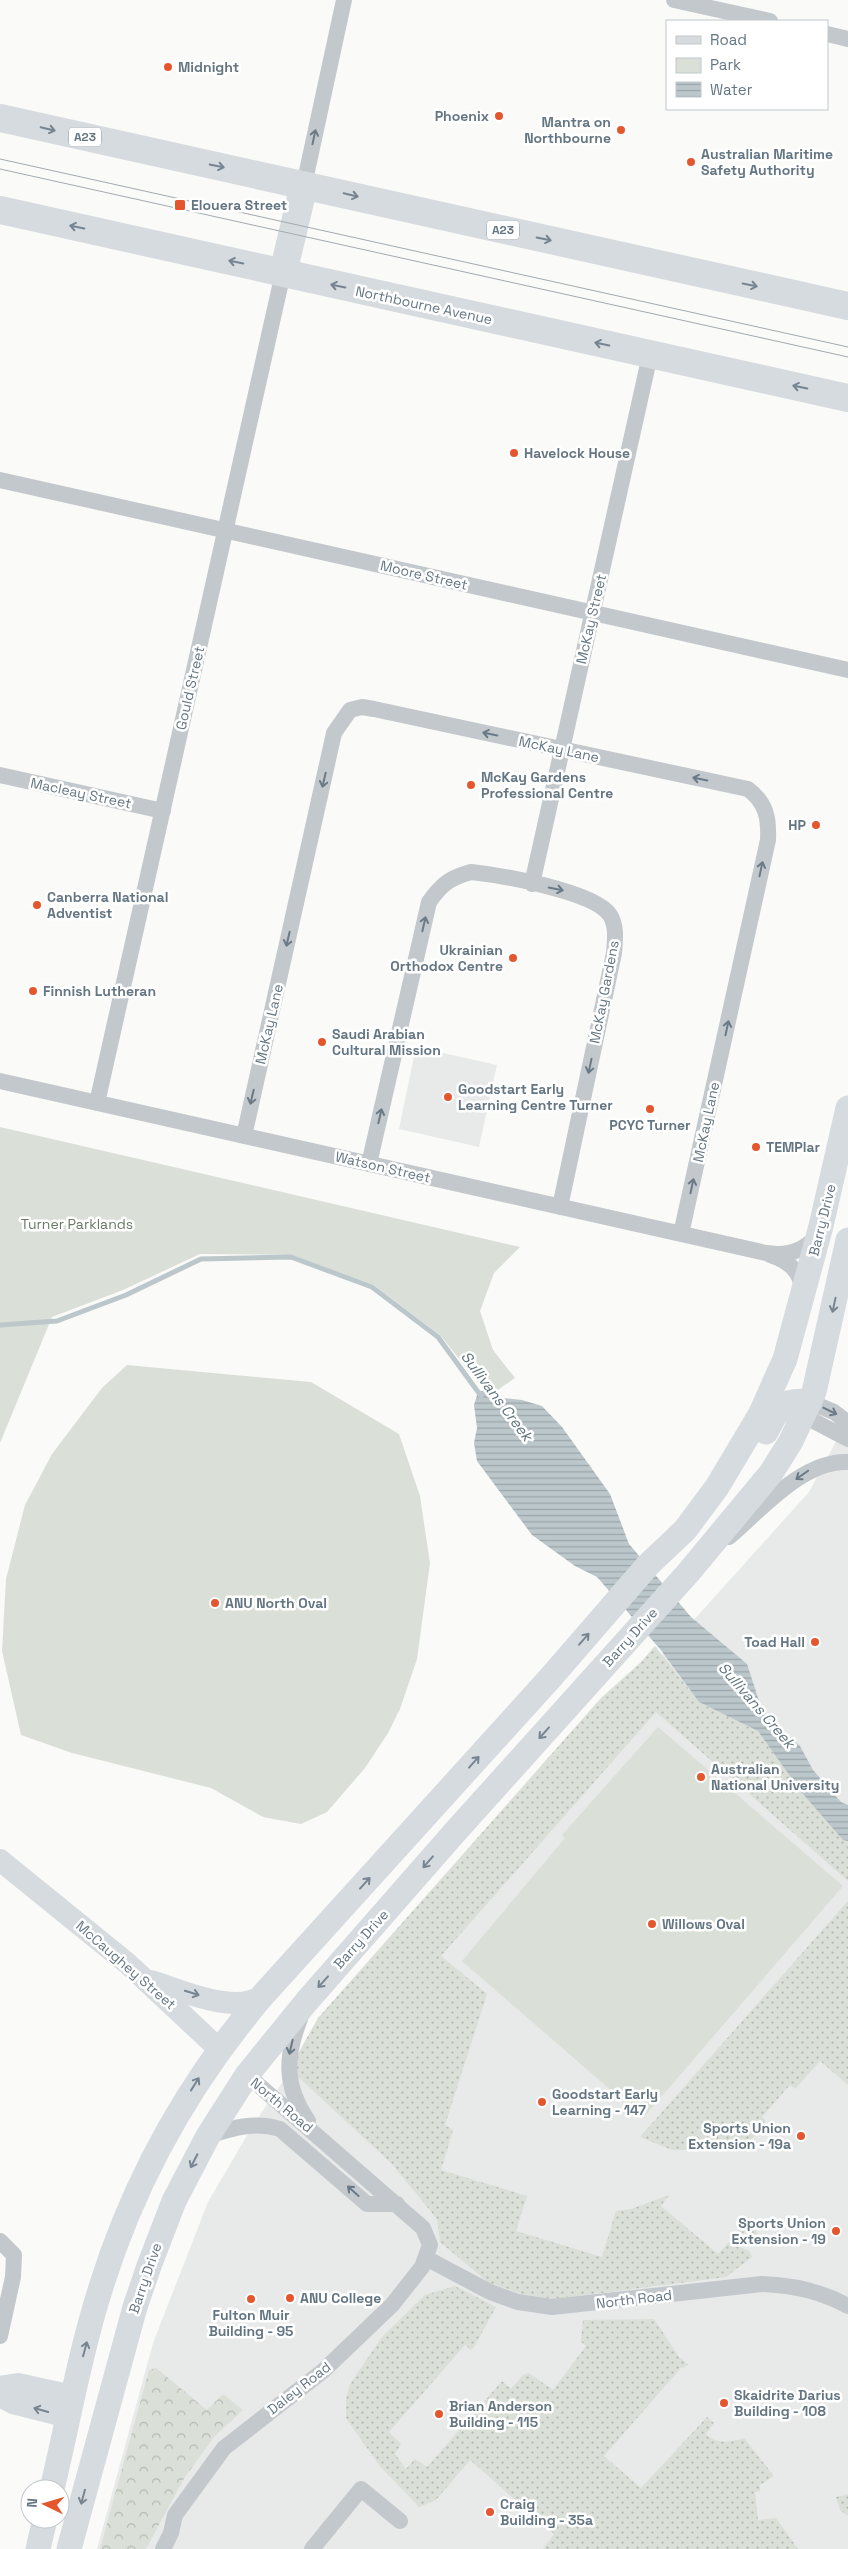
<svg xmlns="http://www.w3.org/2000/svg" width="848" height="2549" viewBox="0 0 848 2549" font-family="'Space Grotesk',sans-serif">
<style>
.built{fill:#e8e9e9}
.grass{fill:url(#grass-dots)}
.forest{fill:url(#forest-crowns)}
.park{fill:#dadfd7}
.water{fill:url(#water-rules)}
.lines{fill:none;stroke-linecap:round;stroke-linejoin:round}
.stream{stroke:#bbc7cb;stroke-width:5}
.street{stroke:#c3c8cc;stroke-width:16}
.secondary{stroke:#d6dbdf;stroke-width:22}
.primary{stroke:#d6dbdf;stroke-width:25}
.highway{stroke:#d6dbdf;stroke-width:28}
.tram{stroke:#a2aab0;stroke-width:1}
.oneway{stroke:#768591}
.oneway2{stroke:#6a7a87}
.poi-dot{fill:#e4572e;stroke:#fff;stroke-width:2}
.labels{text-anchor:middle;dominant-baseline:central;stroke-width:5;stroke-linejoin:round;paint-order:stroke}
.shield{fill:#fff;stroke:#939fa8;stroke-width:1}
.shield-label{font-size:12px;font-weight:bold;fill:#657683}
.poi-label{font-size:14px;font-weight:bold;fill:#657683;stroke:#fff;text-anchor:start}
.street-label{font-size:14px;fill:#657683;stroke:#fff}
.park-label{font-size:14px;fill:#687a64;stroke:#fff}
.water-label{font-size:15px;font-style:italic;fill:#60757c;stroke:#fff}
</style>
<defs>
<pattern id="grass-dots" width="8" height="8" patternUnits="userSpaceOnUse" patternTransform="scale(1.25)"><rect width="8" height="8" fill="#dadfd7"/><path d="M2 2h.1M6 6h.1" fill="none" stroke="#b4b9b4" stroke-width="1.8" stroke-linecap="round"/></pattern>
<pattern id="forest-crowns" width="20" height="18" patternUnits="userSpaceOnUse" patternTransform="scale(1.25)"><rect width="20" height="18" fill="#dadfd7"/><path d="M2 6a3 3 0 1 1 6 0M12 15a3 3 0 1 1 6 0" fill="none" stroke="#b4b9b4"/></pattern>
<pattern id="water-rules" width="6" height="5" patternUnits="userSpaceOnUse" patternTransform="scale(1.25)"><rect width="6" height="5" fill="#bbc7cb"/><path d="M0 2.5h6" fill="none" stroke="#9ca6aa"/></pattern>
</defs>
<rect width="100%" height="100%" fill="#fafaf8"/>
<path class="built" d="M416 1047 497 1065 479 1147 399 1129Z
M848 1419V2549H97L153 2343 208 2202 253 2125 297 2061 809 1492Z"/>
<path class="grass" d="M655 1646 699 1702 758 1731 802 1793 843 1840 848 1841V1881L656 1712 441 1956 487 1994 445 2125 453 2130 441 2170 527 2196 516 2231 602 2257 616 2211 631 2209 669 2195 661 2206 718 2254 729 2242 749 2251 752 2257 726 2277 555 2299 522 2294 489 2283 440 2242 437 2219 391 2163 293 2072 295 2059 318 2018 601 1698 640 1663Z
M848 1901V2085L820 2061 795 2089 790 2085 762 2117 766 2121 743 2150H672L640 2137Z
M748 2217 759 2236 757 2238 738 2231Z
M455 2286 496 2307 474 2347 471 2350 465 2345 389 2432 401 2444 395 2454 406 2469 415 2459 427 2467 502 2381 511 2389 523 2375 529 2373 553 2390 586 2346 581 2342 583 2320 654 2319 679 2357 689 2365 681 2368 604 2456 641 2488 707 2417 714 2423 706 2434C716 2445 731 2442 744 2438L774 2476 760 2485V2491L755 2492 758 2520 776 2518 798 2549H543L554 2534 470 2460 436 2500 419 2507 379 2465 346 2418V2399L350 2384 382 2337 425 2295Z
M848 2494V2516L840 2510 836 2497Z"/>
<path class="forest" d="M156 2368 207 2410 223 2394 243 2410 214 2437 183 2480 146 2549H100L149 2370Z"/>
<path class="park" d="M0 1127 520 1247 494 1273 480 1311 493 1350 515 1378 489 1396 440 1335 374 1285 292 1255 200 1254 123 1290 52 1317 0 1443Z
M127 1365 311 1382 399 1434 420 1496 430 1563 417 1659 400 1709 388 1733 365 1768 327 1812 301 1824 263 1817 211 1788 72 1753 21 1735 2 1651 6 1579 25 1505 52 1454 102 1388Z
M658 1727 843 1886 643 2118 462 1961 565 1838 562 1835Z"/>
<path class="water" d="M490 1389 503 1398 522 1400 542 1406 562 1427 610 1494 629 1544 691 1617 747 1664 761 1707 771 1720 800 1746 813 1770 841 1802 848 1805V1841L843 1840 802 1793 758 1731 699 1702 660 1649 597 1577 575 1566 532 1535 477 1461 474 1443 477 1428 474 1405 478 1392Z"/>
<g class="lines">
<path class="stream" d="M0 1325 57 1321 126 1295 201 1259 291 1257 372 1287 438 1337 481 1396"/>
<path class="street" d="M674 0 770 21
M827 34 848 39
M304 185 344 0
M0 480 848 670
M0 775 163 811
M532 884 650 355
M0 1081 766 1253C786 1256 804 1252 817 1235
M97 1103 283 273
M244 1136 334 733 350 710 362 707 374 709 748 789C766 803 769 817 768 840L681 1234
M369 1164 429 902C441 885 449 878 471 872 499 875 594 891 610 915 617 926 615 941 614 953L560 1207
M770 1255C788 1261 802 1271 802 1291
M810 1402 834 1412 848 1423
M804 1416 848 1439
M729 1537C762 1509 803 1460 848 1462
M300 2019C285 2057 284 2086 308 2121
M208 2136C232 2128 255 2121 280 2129L367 2204H397
M0 2241 14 2255 13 2277 0 2336
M426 2258 490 2292 518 2302 552 2307 762 2284C792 2285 821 2291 848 2306
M163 2549 171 2533 175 2515 224 2448 323 2371 392 2305 422 2267 430 2245 423 2228 247 2075
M312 2549 361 2489 400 2521"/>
<path class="secondary" d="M0 1860 127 1963 219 2049
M151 1981C180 1990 236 2016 263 1995
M0 2387 18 2384 73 2396
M0 2396 13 2403 68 2417"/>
<path class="primary" d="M766 1432C778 1409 782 1398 810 1402
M52 2489C68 2422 80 2353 101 2287 135 2178 190 2081 263 1995L552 1676 648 1565 685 1530 717 1487 760 1415 785 1359 821 1226 848 1108
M38 2549 45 2519
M69 2549 135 2307 149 2266 174 2201 208 2136 247 2075 307 2001 455 1832 688 1573 771 1473 791 1441 814 1392 848 1240"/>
<path class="highway" d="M0 118 848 306
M0 210 848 398
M283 273 304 185"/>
<path class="tram" d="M0 159 848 347
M0 169 848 357"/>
</g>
<defs><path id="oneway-shaft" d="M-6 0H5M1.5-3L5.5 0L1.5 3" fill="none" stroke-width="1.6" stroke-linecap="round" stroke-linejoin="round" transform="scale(1.25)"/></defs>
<g class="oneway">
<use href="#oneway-shaft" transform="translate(48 129) rotate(13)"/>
<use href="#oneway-shaft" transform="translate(217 166) rotate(12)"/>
<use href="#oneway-shaft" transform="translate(351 195) rotate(13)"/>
<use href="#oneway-shaft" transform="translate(77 227) rotate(-168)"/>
<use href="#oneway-shaft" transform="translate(544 239) rotate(12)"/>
<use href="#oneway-shaft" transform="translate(236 262) rotate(-168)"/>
<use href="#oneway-shaft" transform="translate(750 285) rotate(12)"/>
<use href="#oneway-shaft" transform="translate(338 286) rotate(-168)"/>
<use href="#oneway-shaft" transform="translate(602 344) rotate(-168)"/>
<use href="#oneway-shaft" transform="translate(800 387) rotate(-168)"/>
<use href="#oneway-shaft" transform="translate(834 1305) rotate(102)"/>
<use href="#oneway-shaft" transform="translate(584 1639) rotate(-49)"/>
<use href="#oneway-shaft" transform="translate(544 1733) rotate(132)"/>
<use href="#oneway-shaft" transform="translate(474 1762) rotate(-48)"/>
<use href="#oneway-shaft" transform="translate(428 1862) rotate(131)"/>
<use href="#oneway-shaft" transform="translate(365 1883) rotate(-48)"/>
<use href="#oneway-shaft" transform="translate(323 1982) rotate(132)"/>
<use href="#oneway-shaft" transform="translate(192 1993) rotate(17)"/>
<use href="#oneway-shaft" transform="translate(195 2084) rotate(-58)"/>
<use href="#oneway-shaft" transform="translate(194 2161) rotate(117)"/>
<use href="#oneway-shaft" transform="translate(85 2349) rotate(-75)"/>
<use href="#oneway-shaft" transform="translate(41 2410) rotate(-164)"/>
<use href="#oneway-shaft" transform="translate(83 2497) rotate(105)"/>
</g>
<g class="oneway2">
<use href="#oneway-shaft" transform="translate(314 137) rotate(-78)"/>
<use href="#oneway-shaft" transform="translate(490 734) rotate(-168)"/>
<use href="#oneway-shaft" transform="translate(700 779) rotate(-168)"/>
<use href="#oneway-shaft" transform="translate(324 780) rotate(103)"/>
<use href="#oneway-shaft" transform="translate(761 869) rotate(-78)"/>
<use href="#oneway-shaft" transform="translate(556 889) rotate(12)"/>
<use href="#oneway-shaft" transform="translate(424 924) rotate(-77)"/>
<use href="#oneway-shaft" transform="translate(288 939) rotate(103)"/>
<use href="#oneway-shaft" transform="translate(727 1028) rotate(-78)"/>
<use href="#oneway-shaft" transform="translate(590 1066) rotate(102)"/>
<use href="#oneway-shaft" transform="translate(252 1097) rotate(103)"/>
<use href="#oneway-shaft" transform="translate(380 1116) rotate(-77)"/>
<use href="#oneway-shaft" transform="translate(692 1186) rotate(-78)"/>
<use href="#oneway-shaft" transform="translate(830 1411) rotate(26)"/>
<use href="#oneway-shaft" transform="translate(802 1475) rotate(145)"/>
<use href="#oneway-shaft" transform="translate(291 2047) rotate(103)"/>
<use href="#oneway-shaft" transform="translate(353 2191) rotate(-138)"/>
</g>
<g class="poi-dot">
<circle cx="168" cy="67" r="5"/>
<circle cx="499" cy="116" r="5"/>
<circle cx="621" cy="130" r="5"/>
<circle cx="691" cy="162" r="5"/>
<rect x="174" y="199" width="12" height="12" rx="2.5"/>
<circle cx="514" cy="453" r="5"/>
<circle cx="471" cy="785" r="5"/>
<circle cx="816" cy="825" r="5"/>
<circle cx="37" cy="905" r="5"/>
<circle cx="513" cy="958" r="5"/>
<circle cx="33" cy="991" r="5"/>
<circle cx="322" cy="1042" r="5"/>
<circle cx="448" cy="1097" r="5"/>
<circle cx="650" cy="1109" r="5"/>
<circle cx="756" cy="1147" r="5"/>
<circle cx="215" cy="1603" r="5"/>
<circle cx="815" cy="1642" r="5"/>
<circle cx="701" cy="1777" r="5"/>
<circle cx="652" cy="1924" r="5"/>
<circle cx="542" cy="2102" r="5"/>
<circle cx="801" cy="2136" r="5"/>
<circle cx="836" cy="2231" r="5"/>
<circle cx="290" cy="2298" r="5"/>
<circle cx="251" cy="2299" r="5"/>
<circle cx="724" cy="2403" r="5"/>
<circle cx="439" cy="2414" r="5"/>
<circle cx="490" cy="2512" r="5"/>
</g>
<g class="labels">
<g class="shield">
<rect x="69" y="127.5" width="32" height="19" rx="4"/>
<rect x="487" y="220.5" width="32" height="19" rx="4"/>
</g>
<g class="shield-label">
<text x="85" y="137">A23</text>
<text x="503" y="230">A23</text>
</g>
<g class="poi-label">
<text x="178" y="67">Midnight</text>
<text x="489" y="116" text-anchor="end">Phoenix</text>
<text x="611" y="122" text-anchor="end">Mantra on<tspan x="611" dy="16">Northbourne</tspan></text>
<text x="701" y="154">Australian Maritime<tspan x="701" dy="16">Safety Authority</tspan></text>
<text x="191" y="205">Elouera Street</text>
<text x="524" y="453">Havelock House</text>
<text x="481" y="777">McKay Gardens<tspan x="481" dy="16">Professional Centre</tspan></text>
<text x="806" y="825" text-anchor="end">HP</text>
<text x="47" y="897">Canberra National<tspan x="47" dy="16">Adventist</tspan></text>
<text x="503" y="950" text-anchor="end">Ukrainian<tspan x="503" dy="16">Orthodox Centre</tspan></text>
<text x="43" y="991">Finnish Lutheran</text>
<text x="332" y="1034">Saudi Arabian<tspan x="332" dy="16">Cultural Mission</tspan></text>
<text x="458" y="1089">Goodstart Early<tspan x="458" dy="16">Learning Centre Turner</tspan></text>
<text x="650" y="1125" text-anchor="middle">PCYC Turner</text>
<text x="766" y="1147">TEMPlar</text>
<text x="225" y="1603">ANU North Oval</text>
<text x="805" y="1642" text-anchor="end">Toad Hall</text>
<text x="711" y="1769">Australian<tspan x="711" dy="16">National University</tspan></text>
<text x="662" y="1924">Willows Oval</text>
<text x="552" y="2094">Goodstart Early<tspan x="552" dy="16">Learning - 147</tspan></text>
<text x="791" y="2128" text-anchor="end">Sports Union<tspan x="791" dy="16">Extension - 19a</tspan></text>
<text x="826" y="2223" text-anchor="end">Sports Union<tspan x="826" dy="16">Extension - 19</tspan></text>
<text x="300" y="2298">ANU College</text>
<text x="251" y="2315" text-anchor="middle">Fulton Muir<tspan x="251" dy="16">Building - 95</tspan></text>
<text x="734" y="2395">Skaidrite Darius<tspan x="734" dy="16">Building - 108</tspan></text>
<text x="449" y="2406">Brian Anderson<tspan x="449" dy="16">Building - 115</tspan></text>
<text x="500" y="2504">Craig<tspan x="500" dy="16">Building - 35a</tspan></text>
</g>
<g class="street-label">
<text transform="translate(424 305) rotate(12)">Northbourne Avenue</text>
<text transform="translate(424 575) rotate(13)">Moore Street</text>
<text transform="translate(591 619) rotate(-77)">McKay Street</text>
<text transform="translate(190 688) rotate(-77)">Gould Street</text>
<text transform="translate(559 749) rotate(12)">McKay Lane</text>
<text transform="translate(81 793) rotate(12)">Macleay Street</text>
<text transform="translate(604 992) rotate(-79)">McKay Gardens</text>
<text transform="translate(269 1024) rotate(-77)">McKay Lane</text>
<text transform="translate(706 1122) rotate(-78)">McKay Lane</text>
<text transform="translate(383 1167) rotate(13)">Watson Street</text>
<text transform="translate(822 1220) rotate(-76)">Barry Drive</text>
<text transform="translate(630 1637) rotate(-48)">Barry Drive</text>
<text transform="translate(361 1939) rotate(-48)">Barry Drive</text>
<text transform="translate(126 1965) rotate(41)">McCaughey Street</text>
<text transform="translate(282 2105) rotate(40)">North Road</text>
<text transform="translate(145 2278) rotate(-71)">Barry Drive</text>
<text transform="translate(634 2299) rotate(-7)">North Road</text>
<text transform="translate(299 2388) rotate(-38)">Daley Road</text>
</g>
<g class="park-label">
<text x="77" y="1224">Turner Parklands</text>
</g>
<g class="water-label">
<text transform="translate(497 1396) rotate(53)">Sullivans Creek</text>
<text transform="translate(757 1705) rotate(49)">Sullivans Creek</text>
</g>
</g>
<rect x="666" y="20" width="162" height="90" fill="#ffffff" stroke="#c1c8cd"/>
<rect x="676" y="36" width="25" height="8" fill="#d6dbdf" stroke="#c1c8cd"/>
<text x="710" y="45" font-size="15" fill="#657683">Road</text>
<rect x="676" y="58" width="25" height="15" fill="#dadfd7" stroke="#c1c8cd"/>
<text x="710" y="70" font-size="15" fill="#657683">Park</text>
<rect x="676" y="82" width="25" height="15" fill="url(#water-rules)" stroke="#c1c8cd"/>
<text x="710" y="95" font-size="15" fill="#657683">Water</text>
<g transform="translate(45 2504) rotate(275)"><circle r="24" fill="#ffffff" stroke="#c1c8cd"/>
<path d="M0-4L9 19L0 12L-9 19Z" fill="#e4572e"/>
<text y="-8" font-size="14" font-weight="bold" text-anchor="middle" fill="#657683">N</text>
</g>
</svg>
